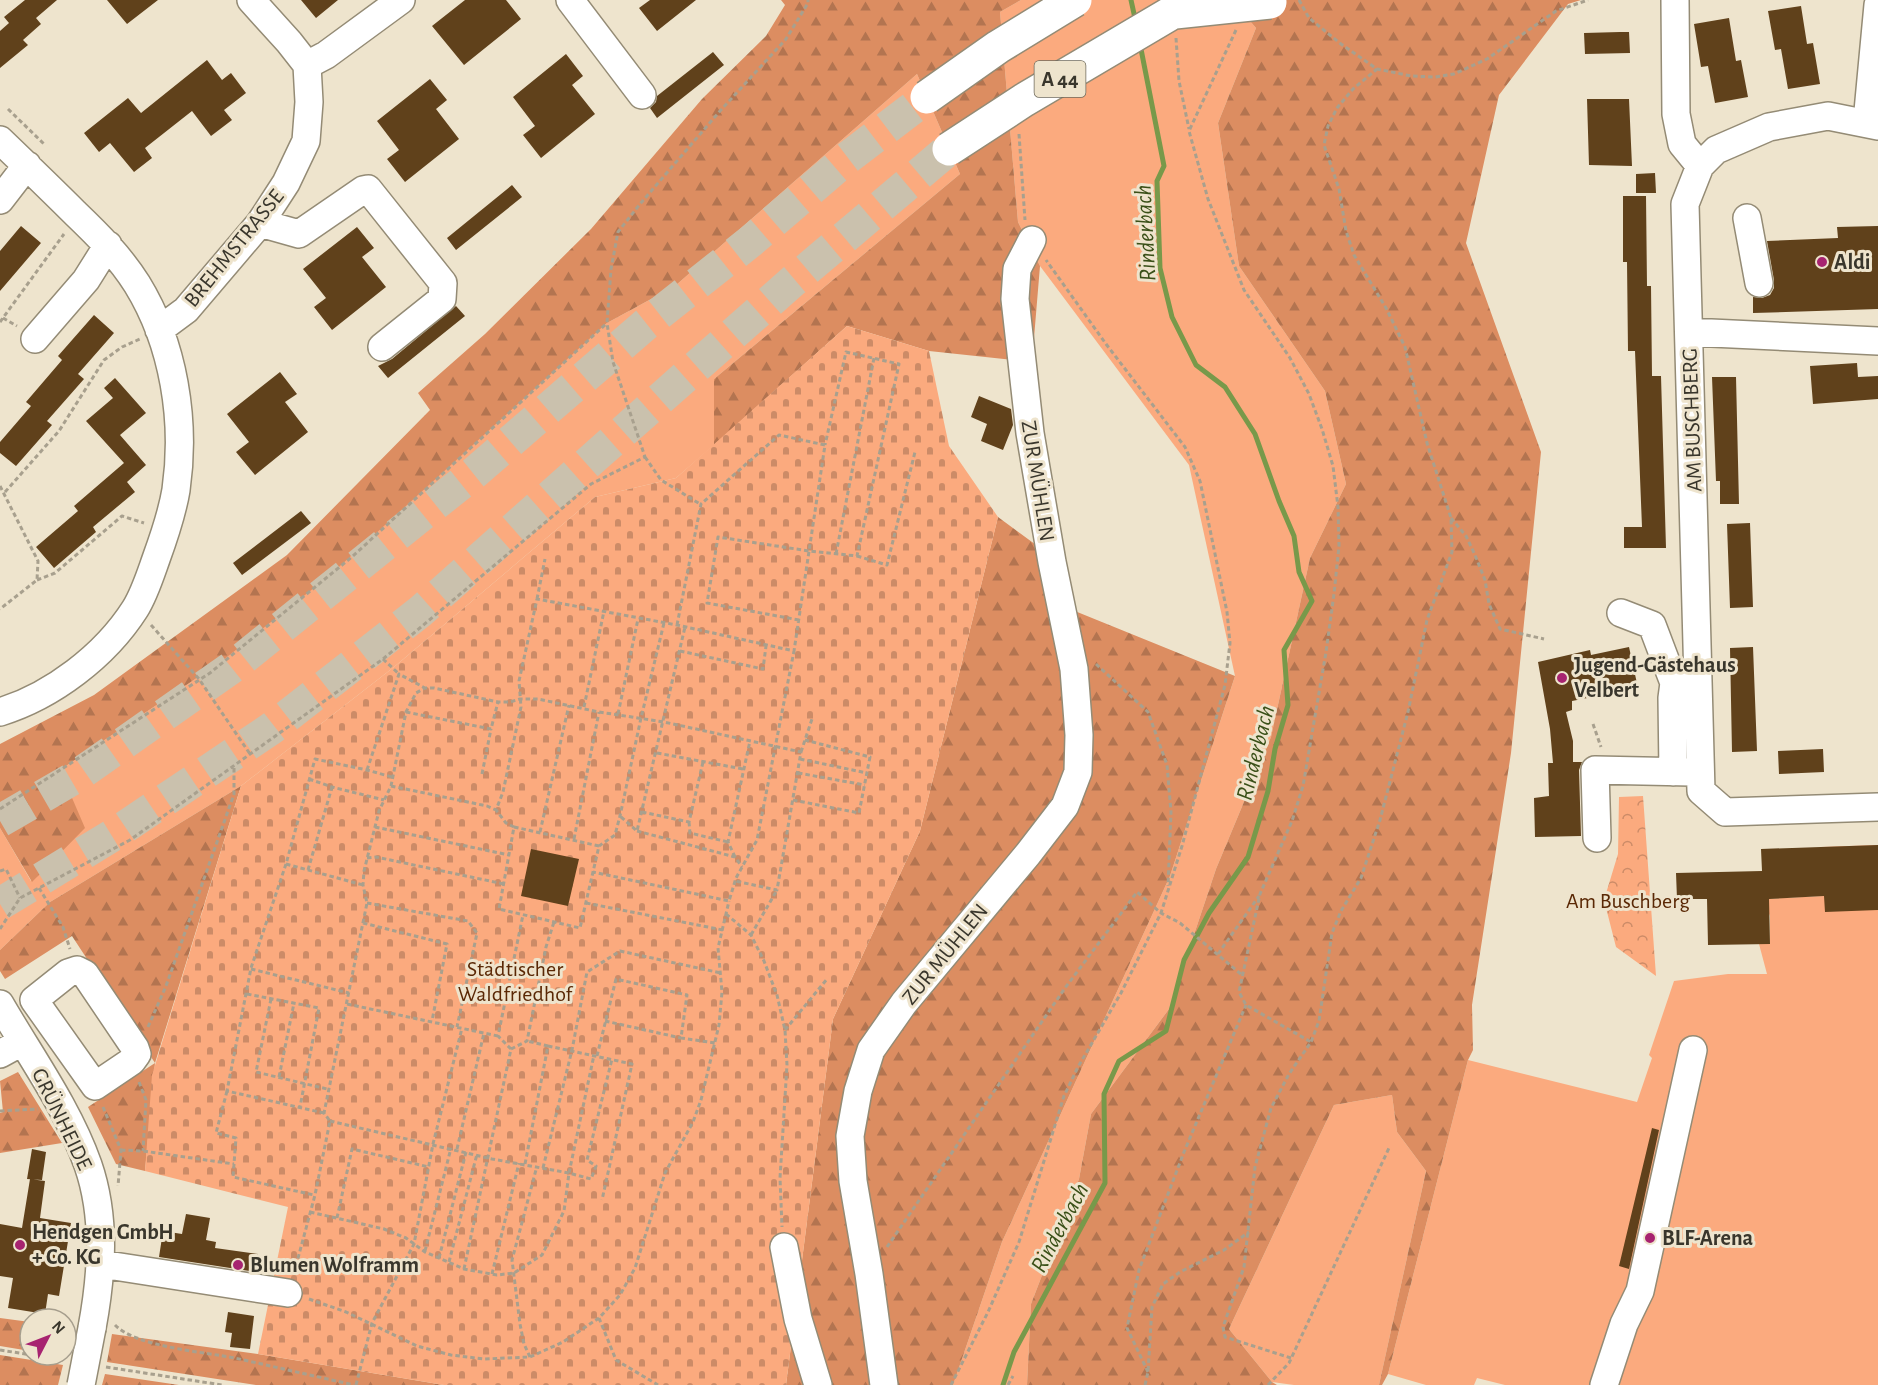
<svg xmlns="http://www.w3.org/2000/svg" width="1878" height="1385" viewBox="0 0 1878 1385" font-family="'Alegreya Sans',sans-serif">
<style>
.green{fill:#fbaa7e}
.forest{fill:url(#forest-firs)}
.cemetery{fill:url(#cemetery-stones)}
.park{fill:url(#park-crowns)}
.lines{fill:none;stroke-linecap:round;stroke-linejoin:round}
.stream{stroke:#78994a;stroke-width:5}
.building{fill:#60411b}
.highway-tunnel{stroke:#cac1ad;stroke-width:33;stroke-dasharray:33 16;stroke-linecap:butt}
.minor-casing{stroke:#948b75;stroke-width:30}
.path{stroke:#a8a08e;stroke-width:3;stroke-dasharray:4.5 3;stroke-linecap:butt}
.minor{stroke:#fff;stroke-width:27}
.minor-bridge-casing{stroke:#948b75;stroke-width:30;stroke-linecap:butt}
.highway-bridge-casing{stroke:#948b75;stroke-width:36;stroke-linecap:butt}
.minor-bridge{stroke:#fff;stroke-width:27}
.highway-bridge{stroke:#fff;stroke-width:33}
.poi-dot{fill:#a72370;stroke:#eee4cd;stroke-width:2}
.labels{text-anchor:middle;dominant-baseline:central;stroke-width:6;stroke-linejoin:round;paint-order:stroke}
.shield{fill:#eee4cd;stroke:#6f6a5c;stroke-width:1.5}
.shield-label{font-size:21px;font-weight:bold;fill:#39362c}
.street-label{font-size:22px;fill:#39362c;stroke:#eee4cd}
.poi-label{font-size:22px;font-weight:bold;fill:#39362c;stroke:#eee4cd;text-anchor:start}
.park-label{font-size:22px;fill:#5a2805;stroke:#eee4cd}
.water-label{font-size:24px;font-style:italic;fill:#3a5018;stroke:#eee4cd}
</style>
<defs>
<pattern id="forest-firs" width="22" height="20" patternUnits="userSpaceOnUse" patternTransform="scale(1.5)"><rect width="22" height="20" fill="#dc8d61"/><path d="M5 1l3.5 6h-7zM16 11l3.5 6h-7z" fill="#b37450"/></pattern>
<pattern id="cemetery-stones" width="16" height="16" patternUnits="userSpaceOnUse" patternTransform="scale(1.5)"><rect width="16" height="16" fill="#fbaa7e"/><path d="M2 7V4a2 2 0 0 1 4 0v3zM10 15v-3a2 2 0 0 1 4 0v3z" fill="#cc8b67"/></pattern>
<pattern id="park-crowns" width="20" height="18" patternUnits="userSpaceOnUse" patternTransform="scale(1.5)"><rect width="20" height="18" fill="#fbaa7e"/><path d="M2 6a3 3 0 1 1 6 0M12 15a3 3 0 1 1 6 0" fill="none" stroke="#cc8b67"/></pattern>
</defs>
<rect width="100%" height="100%" fill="#eee4cd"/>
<path class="green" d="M1021 0H1232L1256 28 1218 123 1239 266 1325 391 1346 484 1310 558 1271 737 1216 869 1169 1009 1091 1114 1079 1179 1031 1304 1027 1385H953L1002 1242 1170 876 1235 676 1189 465 1040 266 1018 222 1000 12Z
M917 74 960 174 714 379V445L676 478 595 497 394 667 241 786 50 902 0 950V828L31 881 60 770 222 661 607 323 675 286Z
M1878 845V1385H1505L1477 1378 1474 1385H1426L1388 1374 1468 1060 1637 1102 1652 1058 1649 1055 1674 981 1728 974H1767L1759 944H1770V916L1763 899 1823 896 1821 847Z
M1392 1095 1397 1132 1426 1171 1379 1385H1294L1272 1382 1229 1329 1334 1105Z"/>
<path class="forest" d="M781 0H1021L1000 12 1018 222 1040 266 1032 362 929 351 847 326 714 445V379L960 174 917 74 675 286 607 323 329 576 222 661 60 770 85 828 32 882 0 828V744L94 695 287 555 430 410 418 393 485 334 591 229 702 99 766 36 785 5Z
M1232 0H1581L1568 4 1499 95 1466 243 1541 452 1511 753 1472 1005 1473 1050 1468 1060 1388 1374 1382 1385H1379L1426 1171 1397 1132 1392 1095 1334 1105 1229 1329 1272 1382 1277 1385H1027L1031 1304 1079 1179 1091 1114 1169 1009 1216 869 1271 737 1310 558 1346 484 1325 391 1239 266 1218 123 1256 28Z
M998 517 1047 553 1060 605 1235 676 1170 876 1002 1242 953 1385H786L833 1019 920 831Z
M241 786 155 1063 145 1171 116 1164 88 1107 155 1063 72 936 5 979 0 971V950L50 902Z
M18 1072 62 1143 0 1153V1113L3 1112 0 1081Z
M0 1318 30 1322V1351L0 1346Z
M112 1334 258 1354 444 1385H256L107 1362Z
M0 1355 63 1365 58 1385H0Z
M105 1374 179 1385H102Z"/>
<path class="cemetery" d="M847 326 929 351 949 446 998 517 920 831 833 1019 786 1385H444L258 1354 288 1207 145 1171 152 1075 241 786 394 667 595 497 676 478Z"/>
<path class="park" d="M1643 796 1656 976 1616 947 1604 900 1618 854 1619 797Z"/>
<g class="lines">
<path class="stream" d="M1131 0 1136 23
M1003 1385 1014 1352 1105 1183 1104 1094 1119 1061 1166 1031 1184 960 1209 913 1248 857 1268 791 1275 749 1288 705 1284 650 1312 601 1299 572 1294 536 1279 501 1255 434 1225 387 1196 365 1172 317 1160 268 1157 181 1164 166 1140 44"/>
</g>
<path class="building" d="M25 0H57L36 18 41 24 23 40 28 45 0 68V31L9 23 4 17Z
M107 0H158L127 24Z
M301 0H338L316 18Z
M465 0H506L521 19 464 65 432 26Z
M650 0H696L657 31 639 8Z
M1801 6 1807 44 1813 43 1820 84 1788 89 1781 49 1775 50 1768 11Z
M1729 18 1736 61 1741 60 1748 97 1715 103 1708 66 1701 67 1694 24Z
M1620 32H1629L1630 53 1585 54 1584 33Z
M713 52 724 65 657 118 650 108 656 102 657 96Z
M566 54 583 76 572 85 595 114 541 158 523 135 535 126 513 97Z
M207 60 222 80 231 73 246 93 224 110 232 120 211 136 192 111 145 148 152 158 134 172 110 143 99 152 84 133 128 98 141 113Z
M430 79 447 100 436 109 459 139 405 182 387 159 399 150 377 121Z
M1587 99H1629L1632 166 1589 165Z
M1655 173 1656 193H1636V174Z
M512 185 522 197 456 250 447 238Z
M1623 196H1646L1647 286H1651L1652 376H1661L1666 548H1624V527H1642L1635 351H1628L1627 262H1623Z
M21 226 41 243 0 291V251Z
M1878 226V309L1753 313V297L1762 298 1770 295 1774 288V280L1767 241 1838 238 1837 227Z
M357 227 374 248 362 257 386 287 332 330 314 307 326 298 303 269Z
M456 306 465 316 388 378 378 366 392 359Z
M94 315 114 333 78 374 84 379 47 421 52 425 16 466 0 453V442L31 406 26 402 62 360 58 356Z
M1857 363 1858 377 1878 376V399L1813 404 1810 366Z
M280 372 297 394 285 402 308 432 255 475 236 452 249 442 227 414Z
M1712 377H1736L1739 504H1720V481H1716Z
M115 378 146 413 120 435 146 465 127 482 135 492 93 527 96 532 54 568 36 547 78 511 74 506 124 463 86 421 113 398 104 388Z
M979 396 1011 409 1013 425 1003 450 981 441 987 424 971 417Z
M301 511 311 523 242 575 233 563Z
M1750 523 1753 607 1730 608 1727 524Z
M1629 647 1638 688 1572 701V710L1566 712 1573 741V762H1582L1579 770 1581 836 1535 837 1534 798 1549 796 1548 763H1553L1550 729 1538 662 1590 650 1591 655Z
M1753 647 1757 751 1732 752 1730 648Z
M1823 749 1824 772 1779 774 1778 751Z
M1878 845V910L1825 912 1824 896 1769 899 1770 944 1708 945 1707 899H1677L1676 873 1762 871 1761 849Z
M531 849 579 859 568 906 521 896Z
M1652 1128 1659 1130 1629 1269 1619 1266Z
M32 1149 46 1152 42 1180 27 1179Z
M30 1179 45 1181 40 1218 71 1223 59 1296 48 1294 45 1314 8 1308 13 1278 0 1276V1224L22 1228Z
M186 1214 210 1218 206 1240 216 1242 215 1248 258 1254 256 1272 159 1257 163 1231 182 1234Z
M228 1312 254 1316 250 1349 230 1347 232 1333 225 1332Z"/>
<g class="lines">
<path class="highway-tunnel" d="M0 821 74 778 231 668 474 473 646 324 751 241 846 159 927 97
M0 904 113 835 272 728 421 611 793 281 949 149"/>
<g class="minor-casing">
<path id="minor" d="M570 0 642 95
M1675 0 1676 114 1682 144 1700 166
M307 65 326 55 401 0
M1867 122 1878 5
M1878 126 1828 116 1769 127 1716 150 1700 166 1685 204 1701 791 1725 812 1878 807
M0 140C25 164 50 188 75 213 98 235 120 257 137 284 174 344 186 421 176 490 172 514 164 537 156 559 150 576 144 595 135 609 105 656 52 696 0 712
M0 200 27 165
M1747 218 1759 283
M260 223 299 234 363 190 368 189 443 283 442 299 382 347
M159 330 186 310 260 223 286 183 306 141 309 102 307 65 289 42 251 0
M1690 332 1878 341
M35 339 86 280 108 245
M1621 613 1652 625 1674 683 1672 698 1673 772
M1597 838 1595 770 1691 772
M77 970 85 974 135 1048 137 1054 132 1061 95 1086 34 1000 68 973Z
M0 1004C30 1056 68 1108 88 1165 106 1217 102 1274 92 1328
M0 1054 22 1042
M784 1247 798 1319 818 1385
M101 1264 288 1293
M884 1385 869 1274 853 1181 850 1136 858 1091 871 1050 904 1003 1028 854 1065 806 1078 772 1079 735 1074 669 1052 562 1030 433 1015 299 1017 269 1032 240
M1604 1385 1624 1324 1640 1291 1693 1050"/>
</g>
<path class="path" d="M1299 0 1309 18 1341 44 1377 69 1411 76 1435 77 1454 74 1487 59 1556 11 1588 0
M1236 30 1189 131 1208 199 1244 290 1290 358 1309 394 1322 429 1333 466 1338 507 1339 546 1334 594 1326 652 1303 786 1292 821 1260 894 1239 992 1246 1005 1311 1042
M1176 38 1179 81 1189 129
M8 109 44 144
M1019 134 1025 220
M3 318 17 326
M0 322 64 234
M645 457 661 480 700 504
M0 486 38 561 37 580 0 609
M5 492 59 431 104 360 122 347 140 339
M1451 518 1466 536 1475 555 1485 580 1489 604 1500 629 1544 639
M836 554 874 358
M857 556 887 565 915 452
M37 580 55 573 122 516 144 523
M537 599 545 559
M799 620 707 603 718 537 809 551 857 556 899 364 846 352 825 445
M151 625 199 679 250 754
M677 625 701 504 779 435 825 445 794 651
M680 651 763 669 766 646
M383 659 399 674
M1096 664 1148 712 1167 765 1171 812 1168 886
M584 707 604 611
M406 712 491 729 498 702
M618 714 638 619
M1593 724 1601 747
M801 752 812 719
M657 753 743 769
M800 759 867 773
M367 770 399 674 425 688
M798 773 865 785
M482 774 491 729
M309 779 332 787 384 800
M391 786 487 806 496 810
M793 800 859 813 870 757 805 740
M0 809 210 673 353 556 607 323
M642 812 689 822 703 762
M621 817 637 831 685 627
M689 822 690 833 728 842
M375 827 509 855
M514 827 506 823 496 810 503 792 521 707 519 681 537 599 677 625 794 651 757 840 736 878 729 901 593 872
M637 831 735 857 742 867
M540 832 569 705
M574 839 599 712
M599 846 514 827 499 909 580 928 599 846 615 835 620 816 641 718 664 623
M735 857 728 842 750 741
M367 858 376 857 504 884
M286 864 363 885
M308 870 332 787
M0 871 6 869 20 898
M39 888 63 927 70 949
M367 903 468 921 477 933 457 1027
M586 903 723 930
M726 914 751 935 764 961 777 995 785 1030 787 1065 780 1178 782 1227
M363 923 447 944 432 1021
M0 929 20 898 130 840 383 659 591 484 645 457 613 362 607 323 611 269 618 232 640 204 720 111 786 39 808 3V0
M751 935 777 890
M1218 954 1259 896
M251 969 349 993
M247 994 319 1008 300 1107
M271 999 256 1072 327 1089
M347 1004 498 1036
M605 1021 681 1038
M148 1027 166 986 234 794V765
M785 1030 827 979
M548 1046 632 1064 602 1200
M511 1049 498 1036 523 915
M597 1056 616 979 687 995 681 1038 715 1043
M279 1077 294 1003
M139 1082 146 1100 143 1151
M227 1091 216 1133 236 1138 233 1177 314 1195
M103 1107 121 1150 118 1186
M0 1111 38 1109
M324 1113 227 1091 251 968 286 864 315 759 367 770 392 777
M330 1121 492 1159 569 1173 591 1179 596 1166 587 1160 612 1059
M457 1149 484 1033
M121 1150 143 1151 234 1164
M525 1164 548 1046 527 1041
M543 1168 572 1050 587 972 620 951 721 973
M310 1212 384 1229 406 1238 425 1252 464 1269 497 1275 514 1273 542 1255 564 1211 569 1173 594 1055
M337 1218 352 1149 429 1167
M887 1247 1065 988 1137 892 1161 913 1180 923 1242 975
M425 1251 451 1148
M439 1258 466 1152
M449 1262 477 1154
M464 1269 511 1049 527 1041 546 947 554 922
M294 1273 315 1195 330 1121 324 1113 367 903 363 885 364 871 379 811 391 786 406 712 416 693 425 688H434L498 702H510L520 699H538L599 712 664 722 801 752 777 890 735 881
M492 1274 519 1163
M309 1299 346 1312 417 1346 451 1355 484 1359 530 1357 563 1342 599 1318 620 1295 635 1268 665 1173 693 1122 701 1100 719 1025 722 992 718 948 729 901
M599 1318 616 1360 658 1385
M115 1325C136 1347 205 1352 235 1358 275 1367 314 1376 354 1385
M0 1350 63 1360
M530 1357 524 1344 520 1324 512 1260 537 1166
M1291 1358 1225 1337 1223 1327 1244 1267 1255 1167 1271 1108 1289 1074 1311 1042 1319 1021 1332 933 1341 911 1361 878 1380 820 1408 712 1427 620 1452 552 1451 518 1427 443 1405 347 1386 308 1354 255 1346 231 1339 189 1324 145 1328 126 1337 108 1353 89 1377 69
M106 1367 222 1385
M1148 1372 1127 1328 1139 1270 1184 1152 1246 1005
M356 1385 372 1323 414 1244 433 1144 462 1028
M951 1385 988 1312 1019 1242 1064 1096 1078 1067 1121 993 1161 913 1182 846 1225 685 1230 643 1227 612 1200 481 1185 447 1106 344 1046 260
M1008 1385 1013 1376
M1145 1385 1148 1372 1152 1307 1163 1284 1180 1272 1224 1250 1249 1232
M1268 1385 1289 1363 1389 1148"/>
<use href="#minor" class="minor"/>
<g class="minor-bridge-casing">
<path id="minor-bridge" d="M81 1385 92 1328"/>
</g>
<g class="highway-bridge-casing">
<path id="highway-bridge" d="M1175 12 1270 2
M927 97 998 47 1075 0
M949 149 1024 100 1173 12 1199 0"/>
</g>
<use href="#minor-bridge" class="minor-bridge"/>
<use href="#highway-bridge" class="highway-bridge"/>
</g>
<g class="poi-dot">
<circle cx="1822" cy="262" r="6"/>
<circle cx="1562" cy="678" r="6"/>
<circle cx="1650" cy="1238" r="6"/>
<circle cx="20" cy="1245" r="6"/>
<circle cx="238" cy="1265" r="6"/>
</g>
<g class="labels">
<rect class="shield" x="1034.5" y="61" width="51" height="36" rx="4.5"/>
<g class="shield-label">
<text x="1060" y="79">A 44</text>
</g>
<g class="street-label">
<text transform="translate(234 248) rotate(-51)">BREHMSTRASSE</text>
<text transform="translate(1692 420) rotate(-92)">AM BUSCHBERG</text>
<text transform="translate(1038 481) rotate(81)">ZUR MÜHLEN</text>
<text transform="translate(945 954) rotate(-51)">ZUR MÜHLEN</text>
<text transform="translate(62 1119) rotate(64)">GRÜNHEIDE</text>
</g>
<g class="poi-label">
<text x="1834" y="262">Aldi</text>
<text x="1574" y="665">Jugend-Gästehaus<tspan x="1574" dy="25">Velbert</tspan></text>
<text x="32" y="1232">Hendgen GmbH<tspan x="32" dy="25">+ Co. KG</tspan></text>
<text x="1662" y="1238">BLF-Arena</text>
<text x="250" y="1265">Blumen Wolframm</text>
</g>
<g class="park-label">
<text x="1628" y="901">Am Buschberg</text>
<text x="515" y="969">Städtischer<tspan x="515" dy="25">Waldfriedhof</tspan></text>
</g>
<g class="water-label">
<text transform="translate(1146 233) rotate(-93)">Rinderbach</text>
<text transform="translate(1256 753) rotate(-76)">Rinderbach</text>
<text transform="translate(1060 1228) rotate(-62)">Rinderbach</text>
</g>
</g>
<g transform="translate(48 1337) rotate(48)"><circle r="28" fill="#eee4cd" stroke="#a69e8d" stroke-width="1.5"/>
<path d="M0-4.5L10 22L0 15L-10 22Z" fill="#a72370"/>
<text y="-9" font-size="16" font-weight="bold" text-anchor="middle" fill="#39362c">N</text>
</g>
</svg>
